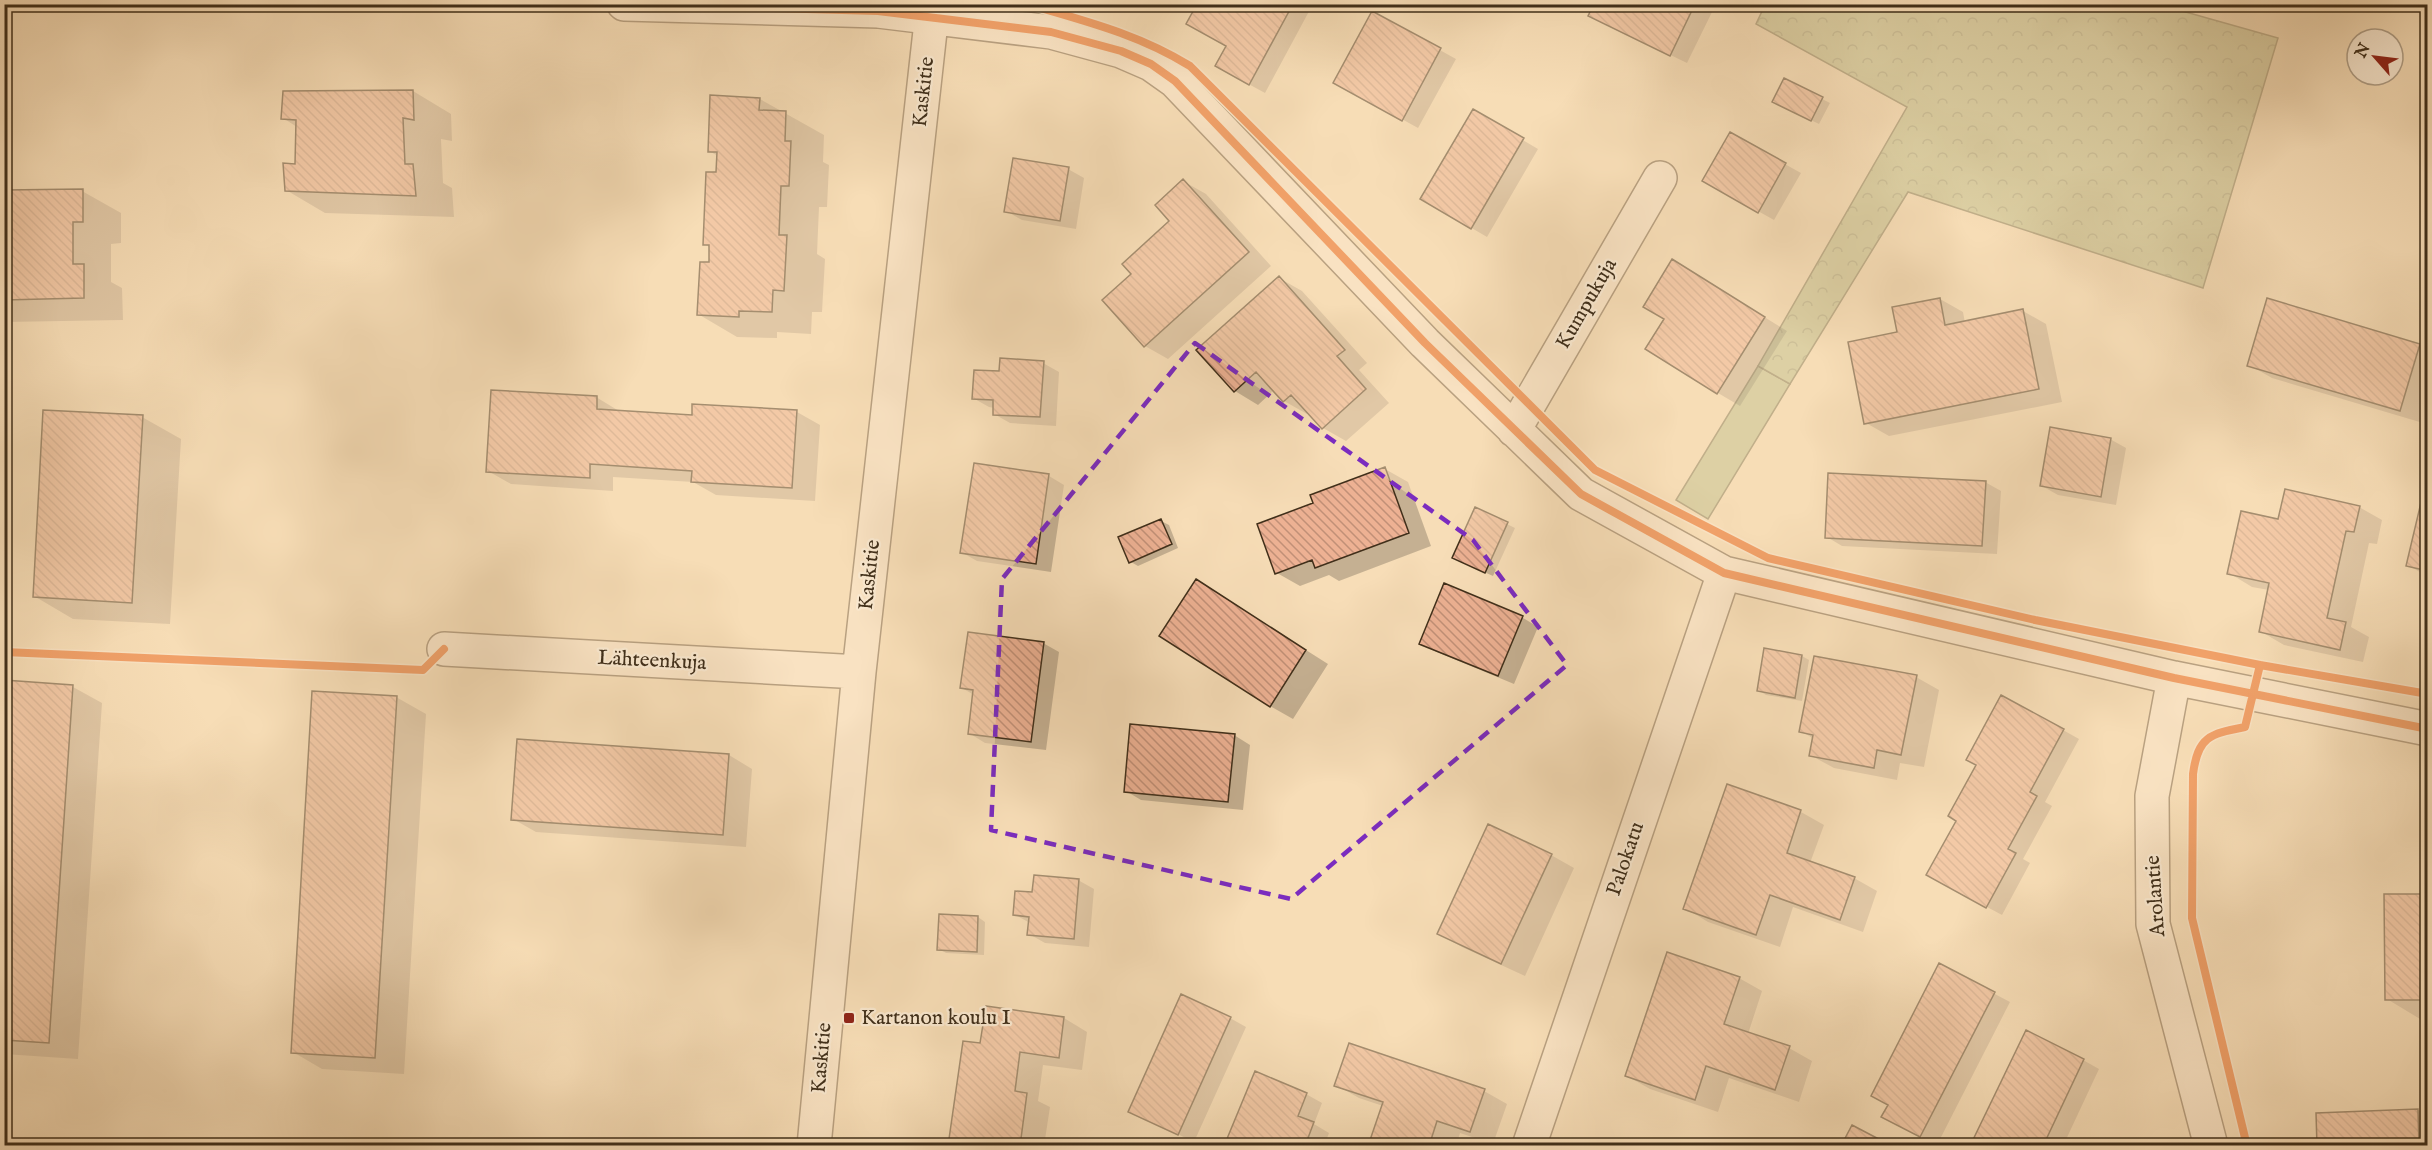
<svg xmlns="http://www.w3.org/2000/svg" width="2432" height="1150" viewBox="0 0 2432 1150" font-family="'IM FELL English',serif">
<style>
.grass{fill:#bcc18f;stroke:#7e7854;stroke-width:1.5}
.forest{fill:url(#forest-crowns);stroke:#7e7854;stroke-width:1.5}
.shadow{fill:#0003}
.building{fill:url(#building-back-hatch);stroke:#402f1a;stroke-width:1.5}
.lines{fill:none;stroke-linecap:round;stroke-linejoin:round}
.minor-casing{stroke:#6e5a41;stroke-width:36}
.minor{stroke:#fae9d0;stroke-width:33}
.cycleway-casing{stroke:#fae9d0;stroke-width:11}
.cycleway{stroke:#e8590c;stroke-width:8}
.marked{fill:none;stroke:#7b2cbf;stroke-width:4.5;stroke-dasharray:12 8;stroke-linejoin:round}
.poi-dot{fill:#8f2418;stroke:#fae9d0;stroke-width:2}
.labels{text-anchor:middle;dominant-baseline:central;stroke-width:4.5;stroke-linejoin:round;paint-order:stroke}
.street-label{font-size:21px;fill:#402f1a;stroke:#fae9d0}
.poi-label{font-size:21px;fill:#402f1a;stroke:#fae9d0;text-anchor:start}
</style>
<defs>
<pattern id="forest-crowns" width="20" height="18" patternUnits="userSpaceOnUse" patternTransform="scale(1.5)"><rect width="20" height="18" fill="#bcc18f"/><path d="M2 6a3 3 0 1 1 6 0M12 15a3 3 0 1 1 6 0" fill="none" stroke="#9a9d74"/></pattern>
<pattern id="building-back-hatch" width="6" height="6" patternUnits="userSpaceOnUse" patternTransform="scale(1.5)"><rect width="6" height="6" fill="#edb193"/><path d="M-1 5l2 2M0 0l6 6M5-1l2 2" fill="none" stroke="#c19077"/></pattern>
</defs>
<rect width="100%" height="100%" fill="#f7ddb7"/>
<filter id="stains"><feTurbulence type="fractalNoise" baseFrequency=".00333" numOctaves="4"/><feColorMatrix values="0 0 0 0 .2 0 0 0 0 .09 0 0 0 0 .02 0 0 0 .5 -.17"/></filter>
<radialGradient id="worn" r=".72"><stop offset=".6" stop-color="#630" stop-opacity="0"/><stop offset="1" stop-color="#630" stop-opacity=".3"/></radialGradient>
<path class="grass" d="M1758 366 1790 384 1708 519 1676 500Z"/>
<path class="forest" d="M1765 5H2161L2278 38 2203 288 1908 192 1790 384 1758 366 1907 107 1756 24Z"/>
<path class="shadow" d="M1199 4H1313L1265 93 1232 75 1228 46Z
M1596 4H1702L1713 10 1687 63 1590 16Z
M1373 13 1456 59 1418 128 1351 91Z
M1785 80 1830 103 1819 124 1782 106Z
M413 91 451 114 452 141 441 139 443 183 452 188 454 217 325 213 286 190 297 165V127L283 118Z
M760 99 824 135 823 162 829 165 827 207H819L817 254 825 259 822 312H812L811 334 777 332V338L737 337 698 314 710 264 711 248 704 244 717 174 718 156 709 151Z
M1473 111 1538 149 1487 237 1422 199Z
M1730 134 1801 173 1774 220 1704 181Z
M1068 169 1084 178 1076 229 1022 220 1006 211Z
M1183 181 1206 194 1271 266 1168 359 1145 346 1104 300 1133 274 1171 221Z
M82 191 121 213V243L111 244V282L122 288 123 320 4 322V192Z
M1695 274 1787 331 1740 406 1718 393Z
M1279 278 1302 291 1367 363 1359 370 1389 403 1346 441 1323 428 1309 412 1307 414 1284 401 1274 390 1258 405 1235 391Z
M1940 299 1963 312 1965 323 2023 311 2046 324 2062 402 1889 436 1866 423 1899 333Z
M2419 345 2428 350V407L2423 423 2272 378 2249 365Z
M1043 363 1059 372 1056 426 1010 423 994 414V408L989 407 973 398 1001 373Z
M596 397 619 411 693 417 797 412 820 425 815 501 716 495 693 482 613 477V491L511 484 488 471Z
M142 417 181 439 170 624 73 619 34 596Z
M2110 439 2126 448 2116 505 2058 495 2042 486Z
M1385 469 1408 482 1431 546 1339 581 1329 575 1300 586 1277 573 1315 504Z
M1049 476 1064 485 1051 572 977 561 961 552Z
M1985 482 2001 491 1997 554 1842 546 1827 537Z
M2428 497V577L2408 565Z
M2359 507 2382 520 2377 544 2369 543 2351 627 2369 637 2363 662 2284 645 2260 631 2269 590 2252 587 2229 573 2280 521Z
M1476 509 1515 528 1493 576 1462 562Z
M1161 521 1169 525 1178 548 1138 566 1131 562Z
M1445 585 1523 618 1538 627 1514 684 1437 652 1421 643Z
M1219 595 1328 664 1293 719 1270 706Z
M1043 643 1059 652 1046 750 985 743 969 733 974 695 962 688Z
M1802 656 1809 660 1802 701 1766 695 1758 690Z
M1916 677 1939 690 1924 767 1900 763 1897 780 1834 768 1810 755 1814 739 1801 731Z
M4 682 73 687 102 703 78 1059 4 1054Z
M396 697 426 714 404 1074 322 1069 293 1052Z
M2063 730 2079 739 2045 802 2052 806 2023 859 2030 863 2002 915 1944 884 1958 820Z
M1234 735 1250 745 1243 810 1141 800 1126 791Z
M519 741 729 755 752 769 746 847 536 832 513 819Z
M1728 786 1801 812 1824 825 1810 863 1854 878 1877 891 1863 932 1793 907 1780 947 1708 922 1685 908Z
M1551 855 1574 868 1525 976 1462 947 1439 934Z
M1078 880 1094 889 1089 947 1045 943 1029 934 1030 923 1014 914 1034 894Z
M2428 895V1022H2425L2387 999Z
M978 917 985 922 984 955 946 953 939 949Z
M1940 965 2010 1002 1937 1145 1899 1126 1889 1105Z
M1739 978 1762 991 1748 1034 1789 1048 1812 1061 1799 1102 1729 1078 1718 1112 1650 1089 1627 1076Z
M1064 1018 1087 1032 1082 1070 1043 1065 1038 1101 1050 1107 1044 1146H950L982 1045Z
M1230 1018 1246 1027 1194 1142 1130 1111Z
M1350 1045 1484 1091 1507 1104 1493 1144 1460 1133 1456 1146H1370L1383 1106 1359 1098 1336 1085Z
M2083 1060 2099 1069 2063 1146H1972Z
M1306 1094 1322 1103 1314 1124 1329 1133 1324 1146H1226Z
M2418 1110 2428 1116V1146H2319Z"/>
<path class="building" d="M1197 4H1293L1249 85 1215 66 1226 46 1186 24Z
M1594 4H1695L1670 56 1588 16Z
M1372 11 1441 48 1402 121 1333 83Z
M1784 78 1823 97 1811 121 1772 102Z
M413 90 414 120 403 118 405 164H413L416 196 285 191 283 163 295 164 296 120 281 119 283 91Z
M710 95 760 98 759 110 786 111 785 141H791L789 186H781L779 235H787L784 291 773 290 772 312 739 311V317L697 315 700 262H709V245H703L706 172H716L717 152H708Z
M1473 109 1524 138 1471 229 1420 199Z
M1730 132 1786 163 1758 213 1702 181Z
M1013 158 1069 167 1060 221 1004 212Z
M1183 179 1249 252 1144 347 1102 300 1131 274 1122 264 1169 221 1155 205Z
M83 189V222H73V264H84V298L4 300V190Z
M1672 259 1765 317 1717 394 1645 349 1664 319 1643 307Z
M1279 276 1345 350 1337 356 1366 389 1322 429 1291 395 1283 402 1256 372 1234 392 1196 350Z
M1940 298 1945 325 2023 309 2039 389 1864 424 1848 342 1897 332 1892 307Z
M2267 298 2420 344 2400 411 2247 366Z
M1000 358 1044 361 1040 417 993 415V400L972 399 974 370 999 371Z
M491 390 597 396V409L692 415V404L797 410 792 488 691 482 692 471 590 464V478L486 472Z
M43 410 143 415 132 603 33 597Z
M2050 427 2111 438 2101 497 2040 486Z
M974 463 1049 474 1036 564 960 553Z
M1385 467 1409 533 1315 568 1312 560 1275 574 1257 524 1313 503 1310 495Z
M1828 473 1986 481 1982 546 1825 538Z
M2285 489 2360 506 2354 532 2346 531 2327 618 2346 622 2340 650 2259 632 2269 583 2227 574 2241 511 2278 519Z
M2423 494 2428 495V571L2406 566Z
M1475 507 1508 522 1485 573 1452 558Z
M1161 519 1172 544 1129 563 1118 537Z
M1196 579 1306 650 1270 707 1159 636Z
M1444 583 1523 616 1498 676 1419 644Z
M968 632 1044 642 1031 742 968 734 973 690 960 688Z
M1764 648 1802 655 1795 698 1757 691Z
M1814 656 1917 675 1901 755 1877 750 1874 768 1809 756 1813 735 1799 732Z
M4 680 73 685 49 1043 4 1040Z
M312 691 397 696 375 1058 291 1053Z
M2001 695 2064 729 2030 792 2037 796 2008 849 2016 853 1986 908 1926 875 1956 821 1948 816 1976 765 1966 760Z
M1130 724 1235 734 1228 802 1124 792Z
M517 739 729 754 723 835 511 820Z
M1727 784 1801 810 1787 853 1855 877 1840 920 1770 895 1756 935 1683 909Z
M1488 824 1552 854 1501 964 1437 934Z
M1034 875 1079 879 1074 939 1027 935 1029 917 1013 915 1015 891 1032 892Z
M2384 894H2428V1000H2385Z
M939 914 978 916 977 952 937 950Z
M1667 952 1740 977 1724 1024 1790 1046 1775 1090 1706 1066 1695 1100 1625 1076Z
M1939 963 1995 992 1920 1137 1881 1117 1888 1105 1871 1096Z
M1181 994 1231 1017 1178 1135 1128 1112Z
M986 1006 1064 1017 1059 1058 1020 1052 1015 1091 1027 1093 1020 1146H948L963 1041 980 1043Z
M2026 1030 2084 1059 2043 1146H1970Z
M1349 1043 1485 1089 1470 1132 1437 1121 1429 1146H1368L1383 1102 1334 1086Z
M1255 1071 1307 1093 1298 1116 1314 1122 1305 1146H1224Z
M2418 1109 2419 1146H2317L2316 1113Z
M1852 1125 1892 1146H1841Z"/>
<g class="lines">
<g class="minor-casing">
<path id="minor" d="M624 4 878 11 1051 32 1121 51 1151 64 1175 81 1425 343 1581 494 1724 573 2174 678 2428 729
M1514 430 1660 178
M444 649 859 672
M2174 678 2152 796 2153 924 2211 1146
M814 1146 859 672 933 4
M1529 1146 1724 573"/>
</g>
<use href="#minor" class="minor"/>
<g class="cycleway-casing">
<path id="cycleway" d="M624 4 878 11 1051 32 1121 51 1151 64 1175 81 1425 343 1581 494 1724 573 2174 678 2428 729
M1027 4C1085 21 1138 34 1190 66L1595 470 1768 558 2035 620 2260 665 2428 694
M4 652 423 670 444 649
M2247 1146 2192 918 2193 774C2198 736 2210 734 2245 727L2260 665"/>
</g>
<use href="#cycleway" class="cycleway"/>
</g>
<path d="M0 0H2432V1150H0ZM1195 343 1473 540 1567 665 1291 899 991 830 1002 579Z" fill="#f7ddb7" fill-opacity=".55" fill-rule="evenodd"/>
<path class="marked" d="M1195 343 1473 540 1567 665 1291 899 991 830 1002 579Z"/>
<rect class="poi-dot" x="843" y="1012" width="12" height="12" rx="3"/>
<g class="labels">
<g class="street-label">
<text transform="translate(924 92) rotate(-84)">Kaskitie</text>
<text transform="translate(1587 304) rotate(-60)">Kumpukuja</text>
<text transform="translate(870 575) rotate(-84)">Kaskitie</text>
<text transform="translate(652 661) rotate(3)">Lähteenkuja</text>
<text transform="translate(1626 859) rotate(-71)">Palokatu</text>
<text transform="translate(2156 896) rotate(-94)">Arolantie</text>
<text transform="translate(822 1058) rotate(-85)">Kaskitie</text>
</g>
<g class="poi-label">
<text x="861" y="1018">Kartanon koulu I</text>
</g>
</g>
<rect width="2432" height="1150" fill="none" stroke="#f7ddb7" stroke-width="24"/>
<rect x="6" y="6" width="2420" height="1138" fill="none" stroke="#402f1a" stroke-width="3"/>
<rect x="12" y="12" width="2408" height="1126" fill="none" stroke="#402f1a" stroke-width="1.5"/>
<g transform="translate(2375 57) rotate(298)"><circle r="28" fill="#fae9d0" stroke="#b09f87" stroke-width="1.5"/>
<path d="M0-4.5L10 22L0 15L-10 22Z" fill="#8f2418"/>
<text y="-9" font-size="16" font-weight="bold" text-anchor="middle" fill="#402f1a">N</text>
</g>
<rect width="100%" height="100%" filter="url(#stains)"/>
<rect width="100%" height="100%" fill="url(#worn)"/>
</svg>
